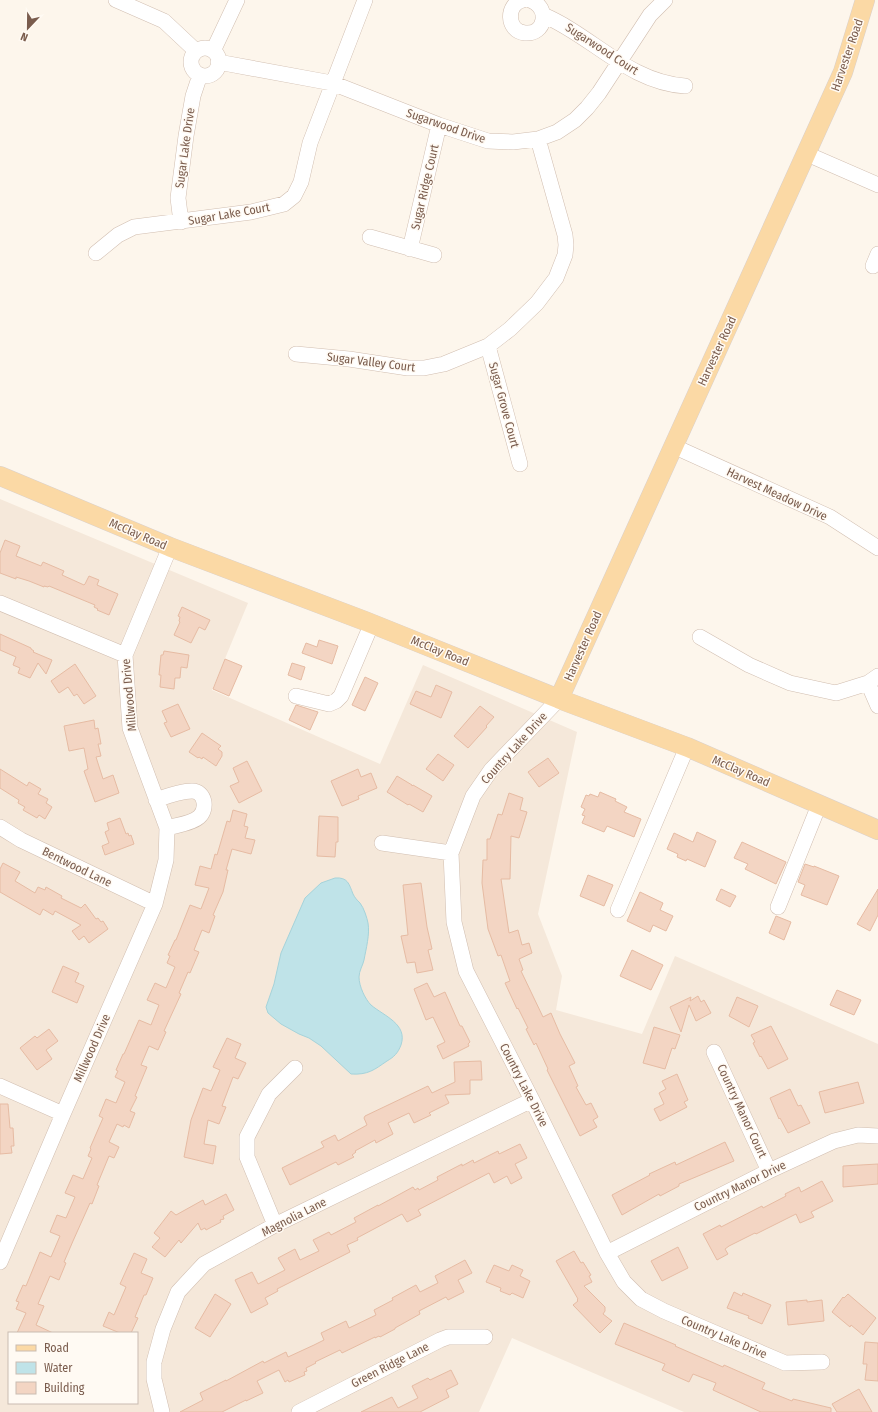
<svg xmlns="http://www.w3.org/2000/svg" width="878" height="1412" viewBox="0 0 878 1412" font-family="'Fira Sans Condensed',sans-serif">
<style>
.residential{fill:#f5e8da;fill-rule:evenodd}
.water{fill:#bfe3e8;stroke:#a5d3da}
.building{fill:#f3d5c3;stroke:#e6bba3}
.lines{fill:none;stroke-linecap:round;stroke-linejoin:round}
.minor-casing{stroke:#d1beb0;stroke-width:16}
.major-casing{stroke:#dad1cd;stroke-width:20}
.minor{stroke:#fff;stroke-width:15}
.major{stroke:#fbd9a5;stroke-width:19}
.labels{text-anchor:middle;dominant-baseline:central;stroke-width:3;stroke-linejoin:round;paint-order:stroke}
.street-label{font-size:12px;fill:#7a5c4d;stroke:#fffaf3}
</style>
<rect width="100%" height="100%" fill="#fdf6ec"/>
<path class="residential" d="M0 499 248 603 212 690 380 764 423 665 577 732 538 914 562 976 556 1010 642 1034 675 956 878 1044V1412H684L512 1338 479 1412H0ZM9 1333H137V1403H9Z"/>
<path class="water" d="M335 878C348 877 349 884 353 894 355 898 357 900 360 903 364 908 367 918 368 923 370 934 366 949 364 960 363 965 359 971 359 977 359 986 365 999 371 1005 384 1016 408 1024 401 1045 398 1053 394 1057 387 1061 374 1070 368 1075 351 1074L321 1046 309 1038 299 1034 281 1024 268 1013 266 1007 274 984 281 953 305 898 321 883Z"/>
<path class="building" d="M5 540 20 546 16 556 41 566 43 562 64 571 62 575 84 585 85 584 89 576 99 580 97 585 118 594 109 615 97 610 98 609 94 607 95 605 49 586 48 587 44 586V587L29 581 16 577V579L0 573V553Z
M182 607 210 620 205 630 199 627 191 643 174 635 180 622 179 621 180 617 178 616Z
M0 634 31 648V649L34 651 33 652 52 660 46 674 38 663 30 678 18 673 20 668 13 665 16 657 0 650Z
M319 640 338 646 332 664 302 653 306 643 317 647Z
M164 651 189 655 187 668 181 667 180 678H175L174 689 160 687 161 675H159L161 655H163Z
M225 659 242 666 229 696 213 689Z
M292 663 305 667 301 680 288 675Z
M75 664 96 696 84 704 77 694 74 696 68 687 59 693 51 681Z
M365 677 378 683 365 711 352 705Z
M436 685 452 692 441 718 410 704 416 691 431 697Z
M178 704 190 729 171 737 164 723 167 722 162 711Z
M296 705 318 712 310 730 289 720Z
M480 706 494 717 486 726 487 727 468 748 454 736Z
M94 720 95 729 98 728 101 744H98L101 756 96 757 103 779 113 775 119 793 95 802 84 771 88 769 84 748 69 751 64 726Z
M202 733 221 746 218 749 222 752V756L216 766 203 757 202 759 199 757 198 758 189 752Z
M438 754 454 765 443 781 426 769Z
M548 758 559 773 539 787 528 772Z
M247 761 262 791 239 803 230 786 239 782 233 768Z
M0 769 27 786 29 782 41 789 38 794 48 799 46 803 52 807 45 819 39 815 37 818 23 810 25 807 18 803 19 800 0 788Z
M358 769 361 777 371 773 377 788 358 796 359 799 342 806 331 781Z
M397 776 412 785V786L413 785 432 796 423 812 409 804 408 805 387 792Z
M600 792 616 799 615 801 627 807 624 812 641 819 634 837 607 826 604 832 582 823 585 816 582 815 585 809 581 807 586 795 589 796 590 794 598 797Z
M509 793 523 798 520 810 527 812 519 838 511 836 510 879H501L509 933 518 930 522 945 529 943 532 953 519 959 523 970 521 971 543 1017 551 1013 560 1034 575 1063 569 1066 578 1086 576 1087 586 1105 591 1103 598 1117 593 1120 597 1127 580 1136 547 1070 548 1069 536 1043 534 1045 526 1029 528 1028 518 1008 517 1009 505 983 510 981 501 955 498 956 488 929 482 883 483 860H487V839H490L498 814 502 815Z
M233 810 247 814 244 826 248 827 245 838 255 840 251 854 232 849 226 870H228L223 892 213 915 215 916 209 933 202 930 194 950 199 952 190 973 188 972 179 993 181 994 164 1031 166 1032 158 1050 149 1046 141 1065 147 1067 135 1096 137 1097 130 1111 135 1113 129 1128 124 1125 123 1127 117 1124 109 1142 119 1147 114 1158 109 1156 97 1185 99 1186 92 1204 90 1203 73 1241 64 1262 66 1263 59 1280 50 1276 38 1304 44 1306 36 1325 53 1333H17L26 1313 16 1309 19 1302 16 1301 23 1285 26 1286 40 1252 51 1257 60 1236 50 1232 57 1215 66 1218 75 1197 65 1193 73 1175 83 1179 92 1158 88 1156 91 1149 90 1148 103 1118 99 1116 106 1099 116 1103 125 1082 115 1077 118 1071 116 1070 123 1054H124L139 1020 151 1025 159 1005 147 1000 155 983 166 988 175 967 167 963 170 956 168 955 175 940H176L190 905 201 909 209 888 195 885 200 866 211 869 215 854 217 855 227 821 230 822Z
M319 816 338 817V842H336L335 857 317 856Z
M120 818 126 834 128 833 129 836 131 835 134 844 105 855 102 846 109 843 105 832 109 830 107 823Z
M697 832 716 841 705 867 687 859 686 861 677 857 678 854 667 849 674 833 693 842Z
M742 842 786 862 776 884 745 869 748 864 734 858Z
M3 863 20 872 15 881 35 893 38 887 45 890 46 887 62 896 61 898 81 908 85 904 96 919 98 918 101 922 103 921 108 929 89 943 84 936 79 940 72 931 81 925 55 911 53 915 43 909 40 915 0 892V869Z
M805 864 814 867V866L839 876 827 905 801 895 805 885 798 882Z
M588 875 613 885 604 906 580 896Z
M421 883 427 927 432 949 428 950 433 970 417 973 415 962 407 963 401 936 408 935 403 885Z
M721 889 736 896 730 907 716 900Z
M878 889V915L870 931 857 924Z
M640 892 663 903 660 910 673 916 666 931 653 925 650 932 627 921Z
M776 916 791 922 784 940 769 933Z
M632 950 663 965 651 990 620 976Z
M63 966 79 973 75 982 84 986 77 1003 52 992Z
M427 983 434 997 445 992 460 1026H462L470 1042 468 1044 469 1046 443 1059 437 1046 445 1042 433 1017 426 1020 414 989Z
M837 990 861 1000 854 1015 830 1005Z
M698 996 701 1002 704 1000 711 1013 696 1021 689 1005 681 1032 670 1007 691 997 690 1001Z
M737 997 758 1006 749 1027 729 1016Z
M771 1026 788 1059 768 1069 761 1056 760 1057 753 1043 755 1042 751 1035Z
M654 1027 680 1035 675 1049 672 1048 665 1069 643 1063Z
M49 1029 58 1041 46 1050 52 1059 37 1070 20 1048 35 1036 37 1038Z
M227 1038 241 1044 235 1058 246 1063 238 1079 233 1077 222 1106 226 1107 219 1124 208 1120 204 1144 216 1146 213 1164 184 1157 191 1120 203 1088 211 1091 220 1070 213 1067Z
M481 1061 482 1080H470V1094L445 1095 449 1103 429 1113 431 1115 414 1123 409 1113 388 1123 393 1134 376 1143 375 1140 355 1151 356 1152 352 1155 354 1157 338 1165 336 1162 290 1185 282 1168 324 1147 321 1142 335 1135 338 1141 367 1125 364 1118 365 1116 428 1086 432 1093 455 1082 454 1062Z
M677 1074 688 1100 684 1102 687 1107 660 1121 654 1109 664 1104 659 1093 666 1089 662 1081Z
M858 1082 864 1103 825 1113 819 1092Z
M790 1089 798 1106 801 1105 810 1123 788 1133 780 1118 779 1119 770 1098Z
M0 1104H8L10 1128H13L14 1146H11L12 1153 0 1154Z
M725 1142 734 1161 679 1184V1186L660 1196 659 1194 622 1215 612 1195 650 1175 649 1174 675 1162 676 1165Z
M520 1144 527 1158 515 1164 522 1178 511 1184 507 1176 494 1183 489 1173 418 1210 421 1215 407 1222 402 1214 357 1238 358 1240 347 1245 350 1252 277 1289 278 1291 265 1298 268 1304 251 1313 235 1280 252 1272 258 1284 285 1270 278 1258 295 1249 300 1260 319 1251 313 1240 329 1232 331 1235 356 1222 354 1218 378 1205V1206L413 1187 415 1190 418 1188 419 1190 438 1180 437 1177 462 1164V1166L473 1160 474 1163 498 1151 499 1154Z
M878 1164V1184L843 1187V1166Z
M822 1181 833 1201 811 1212 814 1217 800 1223 796 1214 756 1234 755 1233 729 1246 725 1249 728 1254 717 1260 703 1234 720 1225 721 1227 762 1206 763 1208 786 1196 785 1194 799 1187 801 1192Z
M226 1194 234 1210 223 1216 224 1219 220 1220 221 1222 206 1230 205 1228 201 1230 198 1223 181 1243 179 1240 165 1257 152 1247 160 1238 154 1233 171 1211 176 1215 203 1200 205 1205Z
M678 1247 688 1268 662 1281 651 1261Z
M574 1251 581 1263 583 1262 591 1275 589 1276 592 1282 584 1286 605 1307V1311L603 1314 612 1321 600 1333 573 1305 578 1301 577 1300 578 1299 556 1261Z
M134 1253 147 1259 141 1273 153 1278 146 1295H144L135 1317 138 1318 131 1333H120L103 1326 109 1312 114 1315 126 1287 120 1284Z
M465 1260 472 1273 458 1280 464 1292 448 1300 446 1297 419 1311 420 1314 395 1328V1329L380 1337 379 1336 375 1338V1337L342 1353 340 1350 315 1362 316 1363 306 1368 307 1371 304 1372 305 1375 289 1382 288 1380 285 1382 279 1370 257 1381 263 1393 246 1401V1400L222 1412H180L203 1400 200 1393 226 1380V1381L263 1361 264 1363 286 1352 288 1357 314 1345 324 1340 321 1333 346 1321 349 1328 376 1315 374 1310 393 1300 392 1298 416 1285 420 1292 438 1283 435 1276Z
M494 1265 509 1271 512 1265 523 1270 520 1276 530 1281 523 1298 512 1293 510 1295 500 1291 501 1288 486 1282Z
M734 1292 742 1296 743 1293 771 1305 762 1324 748 1318 749 1316 727 1308Z
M215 1294 231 1304 210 1337 195 1328Z
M848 1294 876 1318 863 1335 851 1325 850 1327 832 1312 843 1297 844 1298Z
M807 1300V1302L822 1300 824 1321 788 1325 786 1302Z
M624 1323 676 1345 675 1346 723 1367 724 1365 765 1383 762 1389 792 1401 793 1399 831 1408V1412H761L713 1390 716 1383 693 1374 689 1382 662 1370 665 1364 615 1344Z
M865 1342 878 1343V1381L865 1380 867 1364H863Z
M451 1370 458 1384 446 1390 449 1397 420 1412H361L392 1397 398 1408 418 1398 412 1386 428 1378 430 1380Z
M859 1389 872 1412H837L832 1404Z"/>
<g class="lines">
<g class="minor-casing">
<path id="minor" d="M116 0 164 21 196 51
M523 0C506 4 506 31 525 33 545 35 551 8 530 0
M543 15C593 36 628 82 685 86
M191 62a14 14 0 1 1 28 0a14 14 0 1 1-28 0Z
M213 51 237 0
M218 62 332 83 439 125 488 141 513 142 538 139 557 132 575 120 587 108 599 93 650 15 665 0
M807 154 878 185
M181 222 178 198 186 136 193 96 200 75
M370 237 434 255
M410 249 439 125
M96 253 118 235 134 227 251 212 284 204 294 196 301 182 310 143 365 0
M873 266 878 254
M488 346 520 464
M296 354 349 359 408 368H424L444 364 488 346 510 329 537 303 556 278 565 255 566 245 565 235 538 139
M673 446 830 517 878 548
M0 603 125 655
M700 637 749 665 790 683 836 693 868 683 878 676
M868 683 878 706
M296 696 329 704 336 701 341 696 372 623
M559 699 491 770 473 796 451 853 454 922 466 971 532 1100 607 1253 624 1282 641 1299 664 1311 785 1363 822 1362
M156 800C167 796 180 791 192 791 205 791 208 809 199 817 191 824 176 825 167 828
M0 827 21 840 155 904
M382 843 451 853
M778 907 819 805
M618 910 687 747
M714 1052 769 1171
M0 1086 63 1114
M275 1225 247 1157V1137L269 1094 295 1068
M607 1253 769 1171 834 1141 858 1135 878 1136
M0 1262 63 1114 155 904 166 860 167 828 130 728 125 655 170 547
M162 1412 154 1379V1362L163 1329 178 1292 204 1264 275 1225 532 1100
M299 1412 440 1340 448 1337H485"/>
</g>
<g class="major-casing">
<path id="major" d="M0 476 170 547 365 621 559 699 687 747 878 830
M559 699 843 72 865 0"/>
</g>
<use href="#minor" class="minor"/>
<use href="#major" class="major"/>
</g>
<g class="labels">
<g class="street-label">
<text transform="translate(602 49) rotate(33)">Sugarwood Court</text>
<text transform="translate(847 55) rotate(-71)">Harvester Road</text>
<text transform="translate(446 126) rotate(19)">Sugarwood Drive</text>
<text transform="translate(185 148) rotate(-82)">Sugar Lake Drive</text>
<text transform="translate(425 187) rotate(-77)">Sugar Ridge Court</text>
<text transform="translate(229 214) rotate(-10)">Sugar Lake Court</text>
<text transform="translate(717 351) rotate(-65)">Harvester Road</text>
<text transform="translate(371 362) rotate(7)">Sugar Valley Court</text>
<text transform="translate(504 405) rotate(75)">Sugar Grove Court</text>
<text transform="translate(777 494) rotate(25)">Harvest Meadow Drive</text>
<text transform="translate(138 534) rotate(23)">McClay Road</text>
<text transform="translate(583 646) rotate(-66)">Harvester Road</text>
<text transform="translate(440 651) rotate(22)">McClay Road</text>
<text transform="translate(129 695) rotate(-95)">Millwood Drive</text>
<text transform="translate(514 748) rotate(-48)">Country Lake Drive</text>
<text transform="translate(741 771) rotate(23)">McClay Road</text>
<text transform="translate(77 867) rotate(26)">Bentwood Lane</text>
<text transform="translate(92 1048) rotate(-66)">Millwood Drive</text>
<text transform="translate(524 1085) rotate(63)">Country Lake Drive</text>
<text transform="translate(742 1111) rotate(65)">Country Manor Court</text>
<text transform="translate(740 1186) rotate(-26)">Country Manor Drive</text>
<text transform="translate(294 1217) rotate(-27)">Magnolia Lane</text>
<text transform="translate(724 1337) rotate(23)">Country Lake Drive</text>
<text transform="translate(390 1365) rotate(-27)">Green Ridge Lane</text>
</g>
</g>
<rect x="8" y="1332" width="130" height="72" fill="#fffaf3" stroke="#cabbb1"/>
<rect x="16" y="1345" width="20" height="6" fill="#fbd9a5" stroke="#cabbb1"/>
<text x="44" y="1352" font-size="12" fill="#7a5c4d">Road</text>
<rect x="16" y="1362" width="20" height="12" fill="#bfe3e8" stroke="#cabbb1"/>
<text x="44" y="1372" font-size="12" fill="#7a5c4d">Water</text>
<rect x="16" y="1382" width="20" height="12" fill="#f3d5c3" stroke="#cabbb1"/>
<text x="44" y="1392" font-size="12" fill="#7a5c4d">Building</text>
<g transform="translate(28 28) rotate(202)" stroke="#fffaf3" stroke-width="3" paint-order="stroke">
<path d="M0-3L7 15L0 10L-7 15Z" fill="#7a5c4d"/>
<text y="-6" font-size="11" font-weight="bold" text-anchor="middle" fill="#7a5c4d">N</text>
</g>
</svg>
